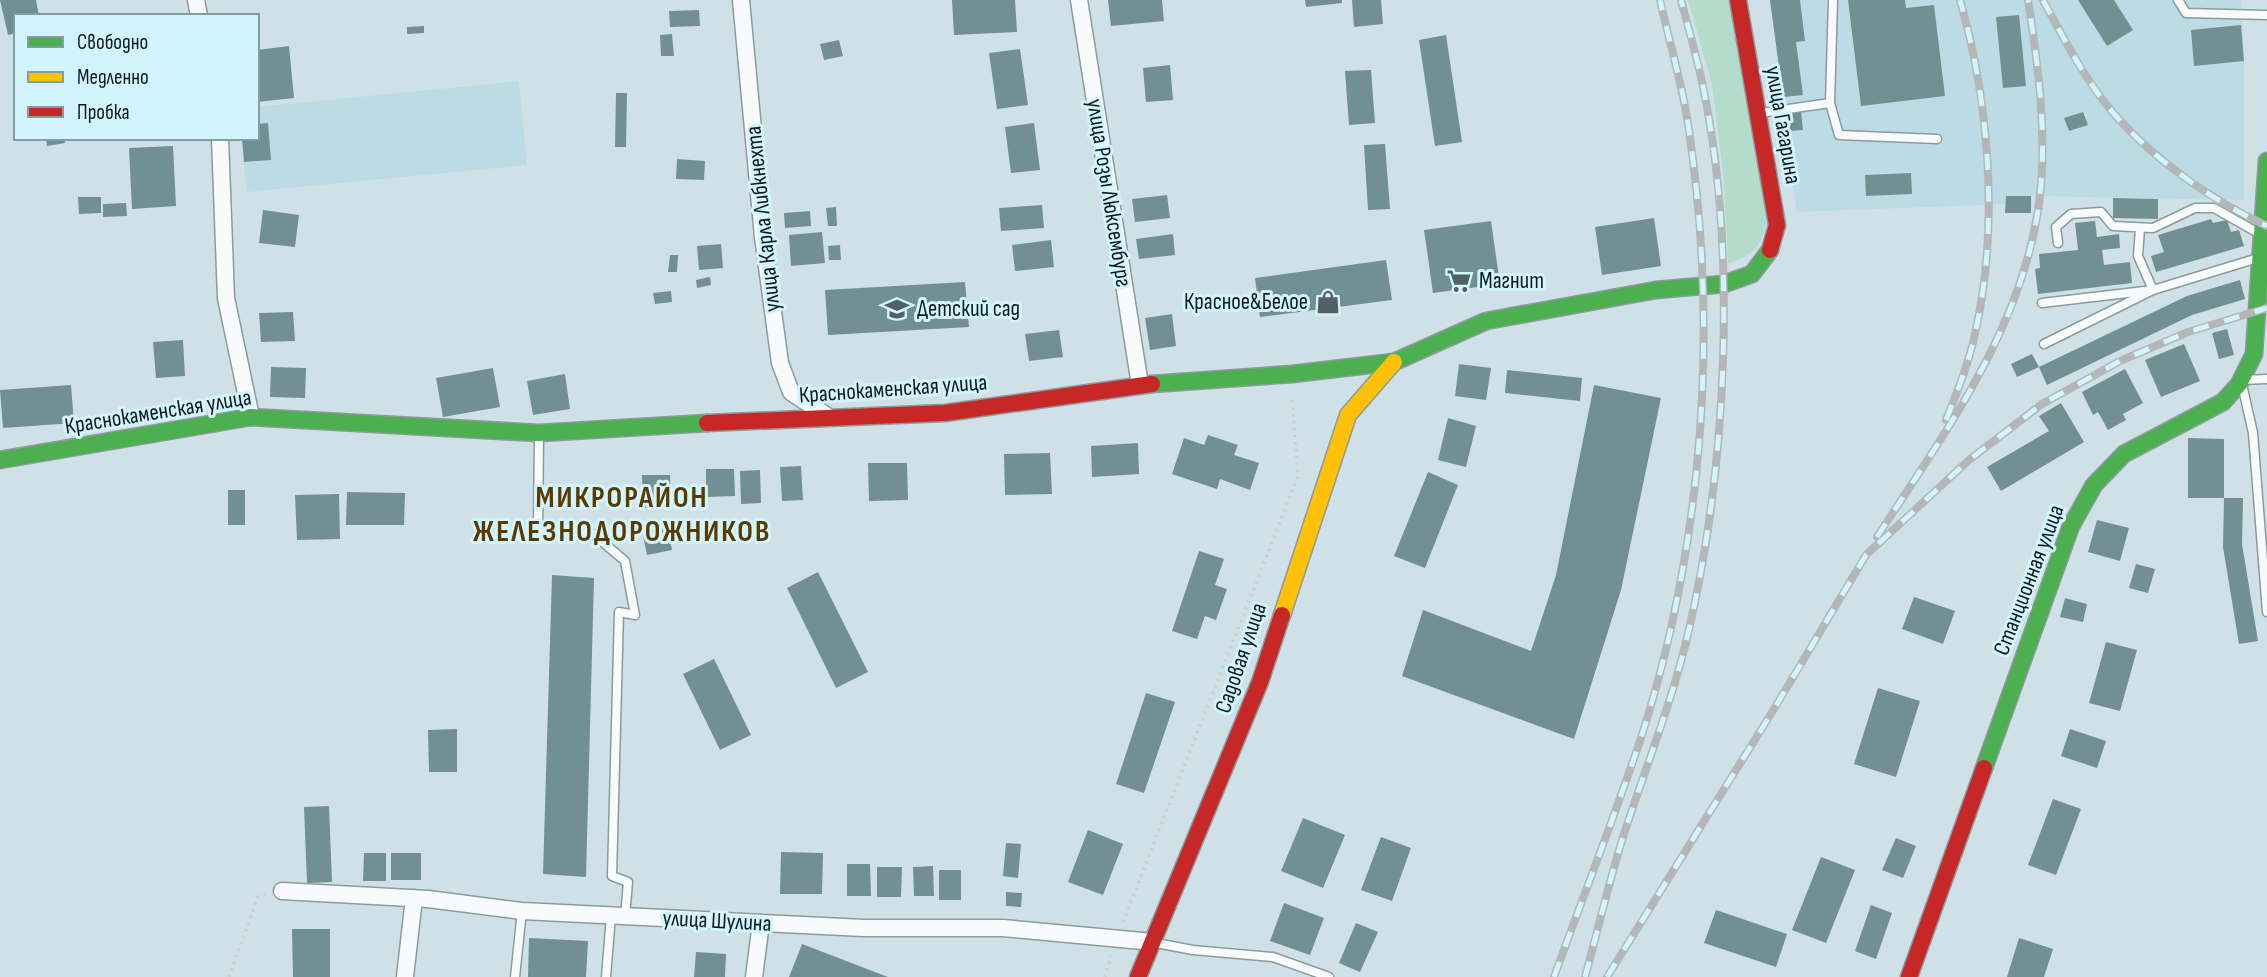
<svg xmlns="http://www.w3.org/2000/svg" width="2267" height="977" viewBox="0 0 2267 977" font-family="'Sofia Sans Condensed',sans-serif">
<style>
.built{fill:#bcdbe4}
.green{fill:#b4dccc}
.building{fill:#729091}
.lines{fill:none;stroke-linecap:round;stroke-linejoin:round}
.lane-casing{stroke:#8c9b9e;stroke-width:11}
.street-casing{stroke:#8c9b9e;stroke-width:19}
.fast-casing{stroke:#8c9b9e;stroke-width:19}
.slow-casing{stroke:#8c9b9e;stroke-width:19}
.jam-casing{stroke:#8c9b9e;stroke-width:19}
.path{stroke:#cacfd1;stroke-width:3.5;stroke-dasharray:2 5;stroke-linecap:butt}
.lane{stroke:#f8fafb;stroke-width:8}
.street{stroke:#f8fafb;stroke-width:16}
.fast{stroke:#4caf50;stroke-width:16}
.slow{stroke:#ffc107;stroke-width:16}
.jam{stroke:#c62828;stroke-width:16}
.rail-casing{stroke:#b3b7b8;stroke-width:8}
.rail{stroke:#d2f4fd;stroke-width:5;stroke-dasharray:16;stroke-linecap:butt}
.labels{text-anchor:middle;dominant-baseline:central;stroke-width:6;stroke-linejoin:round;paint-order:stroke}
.street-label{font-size:23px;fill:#0d1a1d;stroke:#d2f4fd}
.poi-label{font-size:23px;fill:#0d1a1d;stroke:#d2f4fd;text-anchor:start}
.district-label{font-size:30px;font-weight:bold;letter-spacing:2px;fill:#5a3a00;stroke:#d2f4fd}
</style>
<rect width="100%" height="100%" fill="#cfe1e6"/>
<path class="built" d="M1770 0H2241L2244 61V200L2032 196 2031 213H2005V204L1797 212 1784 132 1788 131Z
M519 81 527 165 247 192 241 138H257V107Z"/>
<path class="green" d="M1688 0H1728L1767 217C1764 243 1754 257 1728 263L1723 171 1712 84Z"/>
<path class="building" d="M0 0H36L39 16H16V33L8 35Z
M952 0H1015L1017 32 954 35Z
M1108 0H1162L1164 21 1111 26Z
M1305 0H1342V3L1306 7Z
M1352 0H1381L1383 24 1354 27Z
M1770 0H1800L1805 41 1796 42 1803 95 1783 97Z
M1848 0H1905L1906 8 1934 5 1945 96 1861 106Z
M2078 0H2114L2133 30 2107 46Z
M699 10 700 26 670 27 669 11Z
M2019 15 2026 86 2003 88 1996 17Z
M2241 25 2244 61 2194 66 2191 30Z
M424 26V33L407 34V27Z
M672 34 674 56H661L660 35Z
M1446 35 1462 142 1435 146 1419 40Z
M839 40 843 56 824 60 820 44Z
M289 46 294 98 257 102V50Z
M1020 49 1028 105 997 109 989 53Z
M1170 65 1173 100 1146 102 1143 68Z
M1371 70 1375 123 1349 125 1345 71Z
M616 93H627L626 147H615Z
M1801 112 1803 130 1788 131 1786 114Z
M2083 112 2088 125 2069 131 2064 118Z
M268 123 271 160 244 162 242 138H257V124Z
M1034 123 1040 170 1011 173 1005 127Z
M46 138H64L65 143 47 146Z
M1385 144 1390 209 1368 210 1364 145Z
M173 146 176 206 132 209 129 148Z
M677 159 705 161 704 180 676 179Z
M1911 173 1912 194 1866 196 1865 175Z
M1167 195 1170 218 1135 222 1132 199Z
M2006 196H2031V213H2005Z
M78 197H101V213L79 214Z
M2113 198 2158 199V219L2113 218Z
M126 203 127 216 103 217V204Z
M1042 205 1044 228 1001 231 999 208Z
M836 207 837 226H828L826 208Z
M263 210 299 215 295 247 259 243Z
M810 211 811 226 785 228 784 213Z
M1654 218 1661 266 1602 275 1595 227Z
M2211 219 2213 223 2227 220 2231 232 2239 230 2244 246 2156 272 2151 256 2164 252 2158 235Z
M1491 221 1500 284 1433 293 1424 230Z
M2095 221 2097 237 2119 234 2120 248 2102 250 2104 265 2130 262 2132 283 2038 294 2035 269 2040 268 2039 254 2078 250 2075 223Z
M822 232 825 263 791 266 789 235Z
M1173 234 1175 255 1139 259 1136 239Z
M1051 240 1054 267 1015 271 1012 245Z
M721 244 723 268 699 270 697 246Z
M840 245 841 260H829L828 246Z
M670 255H678L677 272H668Z
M1386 260 1392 300 1260 317 1255 278Z
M710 277 711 285 697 288 696 280Z
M2240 280 2245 299 2192 315 2047 385 2039 367 2187 296Z
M965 282 969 327 828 335 825 290Z
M671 291 672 302 655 304 653 293Z
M293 312 295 341 261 342 259 313Z
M1172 314 1176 346 1150 350 1145 318Z
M2227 329 2234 355 2219 359 2212 333Z
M1059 330 1063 357 1029 361 1025 334Z
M183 340 185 376 156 378 153 342Z
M2184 344 2200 381 2161 397 2145 360Z
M2032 354 2039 367 2017 377 2011 364Z
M1459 364 1491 368 1486 400 1455 396Z
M271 367 306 368 305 398 270 397Z
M493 368 500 407 443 417 436 378Z
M2125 369 2143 403 2123 414 2126 420 2108 430 2098 412 2093 415 2082 392Z
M1507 370 1582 378 1580 401 1505 393Z
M565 374 570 409 533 415 527 381Z
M71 385 74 423 3 428 0 390Z
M1594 385 1661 398 1621 590 1574 739 1402 676 1423 610 1531 651 1556 575Z
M2061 403 2084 442 2001 491 1987 467 2049 431 2039 416Z
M1448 418 1476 426 1466 467 1438 460Z
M1208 435 1238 445 1234 455 1259 463 1250 490 1220 479 1217 489 1172 474 1184 438 1204 445Z
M2188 438 2224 439V498H2188Z
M1138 443 1139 474 1092 477 1091 446Z
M1050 453 1052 494 1005 495 1004 454Z
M868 463H907L908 500 869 501Z
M801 466 803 500 782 501 780 467Z
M706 469H734L735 496 706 497Z
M760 470 761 503 741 504 740 471Z
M1428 472 1458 485 1425 568 1394 556Z
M642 475H670L671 508H643Z
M228 490H245V525H228Z
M347 492 405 493 404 525H346Z
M339 494 340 539 297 540 295 495Z
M2224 498H2243L2242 544 2258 641 2239 644 2223 547Z
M2097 520 2129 528 2120 561 2088 552Z
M667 526 672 550 647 555 642 531Z
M1199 551 1224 559 1215 585 1227 589 1216 620 1205 616 1197 639 1172 631Z
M2136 564 2155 569 2148 593 2129 588Z
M818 572 868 672 836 688 787 588Z
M552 575 594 578 586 877 543 874Z
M1914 597 1955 611 1943 644 1902 629Z
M2065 598 2087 604 2083 622 2060 617Z
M2106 642 2137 650 2120 711 2089 703Z
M714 659 751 735 720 750 683 674Z
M1878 688 1920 701 1896 777 1854 764Z
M1146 693 1175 702 1144 793 1116 784Z
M457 729V772H429L428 730Z
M2070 729 2106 741 2097 768 2061 756Z
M2053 799 2081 809 2056 875 2028 865Z
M329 806 332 882 307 883 304 807Z
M1303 818 1345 835 1323 888 1281 871Z
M1088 830 1123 844 1103 895 1068 882Z
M1381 837 1411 848 1392 901 1361 890Z
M1896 838 1916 846 1903 878 1882 870Z
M1006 843 1021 844 1018 878 1003 876Z
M781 852 823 853 822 894H780Z
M364 853H386V881H363Z
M391 853H421V880H391Z
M1821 857 1855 870 1826 943 1792 930Z
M847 864H870L871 896H847Z
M933 866 934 896H914L913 867Z
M877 867H902L901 897H877Z
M939 870H961V900H939Z
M1006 892 1022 893 1021 907 1006 906Z
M1284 903 1324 918 1310 955 1270 941Z
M1871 905 1892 913 1876 959 1855 951Z
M1716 910 1787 934 1776 967 1704 943Z
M1356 923 1378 932 1360 972 1339 963Z
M292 929H330V977H293Z
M529 938 588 941 586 977H528Z
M2019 938 2053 949 2044 977H2007Z
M802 944 888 977H789Z
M696 952 726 954 725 977H694Z"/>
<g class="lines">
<g class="lane-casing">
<path id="lane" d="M2178 0 2186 13 2267 15
M1830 103 1839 135 1937 139
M1761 113 1830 103 1833 0
M2140 228 2138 256 2153 290 2258 258
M2058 243 2056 227 2071 214 2101 212 2113 226 2153 228 2195 208H2214L2260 234
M2042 303 2153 290 2044 344
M2267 379 2241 380 2253 433 2267 612
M539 434 538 531 593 534 625 561 635 615 619 612 612 876 628 882 625 917
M1156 943 1193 950 1273 957 1329 977
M515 977 522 911
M606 977 611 916"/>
</g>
<g class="street-casing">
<path id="street" d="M196 0 199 16
M741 0 763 237 780 363 791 392 827 416
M1079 0 1140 385
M220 138 226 298 251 417
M282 891 428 899 522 911 864 928H1003L1153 942
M405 977 414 898
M754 977 761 923"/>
</g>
<g class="fast-casing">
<path id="fast" d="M1152 384 1292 374 1394 362 1486 321 1656 290 1724 284 1752 274 1770 250
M0 460 251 417 539 433 707 423
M1984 768 2071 526 2094 485 2124 454 2223 402 2239 384 2254 354 2267 161"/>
</g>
<g class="slow-casing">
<path id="slow" d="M1282 615 1348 415 1394 362"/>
</g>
<g class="jam-casing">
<path id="jam" d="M1738 0 1777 225 1770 250
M707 423 945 413 1152 384
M1138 977 1260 682 1282 615
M1909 977 1984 768"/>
</g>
<path class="path" d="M1123 922 1298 476 1292 396
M229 977 258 897 265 895
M1105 977 1111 956"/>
<use href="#lane" class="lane"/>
<use href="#street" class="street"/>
<use href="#fast" class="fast"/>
<use href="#slow" class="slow"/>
<use href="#jam" class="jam"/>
<g class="rail-casing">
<path id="rail" d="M2043 0C2064 39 2086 82 2115 115 2156 161 2211 200 2267 226
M1946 420C1958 390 1970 360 1976 329 1999 225 1989 101 1960 0
M1877 537C1945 432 2026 324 2040 195 2047 131 2038 64 2028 0
M1554 977C1583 897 1614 818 1641 738 1704 542 1719 327 1688 124 1682 83 1669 41 1660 0
M1585 977C1598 930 1609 881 1624 834 1645 769 1671 705 1687 638 1727 471 1738 250 1702 82 1696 54 1688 27 1681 0
M1607 977 1774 709 1866 555 1969 460 2042 404 2120 361 2188 332 2267 308"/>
</g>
<use href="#rail" class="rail"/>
</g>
<defs>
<g id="supermarket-bare" transform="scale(1.89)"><path d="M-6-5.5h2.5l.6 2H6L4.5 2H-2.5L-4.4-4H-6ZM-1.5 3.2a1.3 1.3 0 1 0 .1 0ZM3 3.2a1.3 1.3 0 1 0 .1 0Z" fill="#516063" stroke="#d2f4fd" stroke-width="2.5" paint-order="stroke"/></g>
<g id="shop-bare" transform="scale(1.89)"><path d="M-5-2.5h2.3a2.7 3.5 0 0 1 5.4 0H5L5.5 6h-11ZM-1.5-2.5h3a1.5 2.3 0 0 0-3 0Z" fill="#516063" stroke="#d2f4fd" stroke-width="2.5" paint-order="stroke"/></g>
<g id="school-bare" transform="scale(1.89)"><path d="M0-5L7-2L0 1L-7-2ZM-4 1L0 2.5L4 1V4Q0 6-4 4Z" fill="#516063" stroke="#d2f4fd" stroke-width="2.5" paint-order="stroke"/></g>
</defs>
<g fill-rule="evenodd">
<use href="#supermarket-bare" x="1459" y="281"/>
<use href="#shop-bare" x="1328" y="302"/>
<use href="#school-bare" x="897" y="309"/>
</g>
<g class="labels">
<g class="street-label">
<text transform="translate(1783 125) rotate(80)">улица Гагарина</text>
<text transform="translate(1109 193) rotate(81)">улица Розы Люксембург</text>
<text transform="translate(763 219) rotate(-96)">улица Карла Либкнехта</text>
<text transform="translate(893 389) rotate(-4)">Краснокаменская улица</text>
<text transform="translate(158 412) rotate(-9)">Краснокаменская улица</text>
<text transform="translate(2029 580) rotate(-69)">Станционная улица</text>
<text transform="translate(1241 658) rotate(-71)">Садовая улица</text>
<text transform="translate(717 921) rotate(3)">улица Шулина</text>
</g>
<g class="poi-label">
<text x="1479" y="281">Магнит</text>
<text x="1308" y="302" text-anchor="end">Красное&amp;Белое</text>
<text x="917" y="309">Детский сад</text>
</g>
<g class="district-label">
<text x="622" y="498">МИКРОРАЙОН<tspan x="622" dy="34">ЖЕЛЕЗНОДОРОЖНИКОВ</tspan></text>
</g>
</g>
<rect x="14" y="14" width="245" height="126" fill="#d2f4fd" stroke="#839da3" stroke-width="2"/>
<rect x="28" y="37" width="35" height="10" fill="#4caf50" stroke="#839da3" stroke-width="2"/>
<text x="77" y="49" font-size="21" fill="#0d1a1d">Свободно</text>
<rect x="28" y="72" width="35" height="10" fill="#ffc107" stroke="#839da3" stroke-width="2"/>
<text x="77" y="84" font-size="21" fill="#0d1a1d">Медленно</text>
<rect x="28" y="107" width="35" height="10" fill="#c62828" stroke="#839da3" stroke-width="2"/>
<text x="77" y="119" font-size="21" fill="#0d1a1d">Пробка</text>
</svg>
